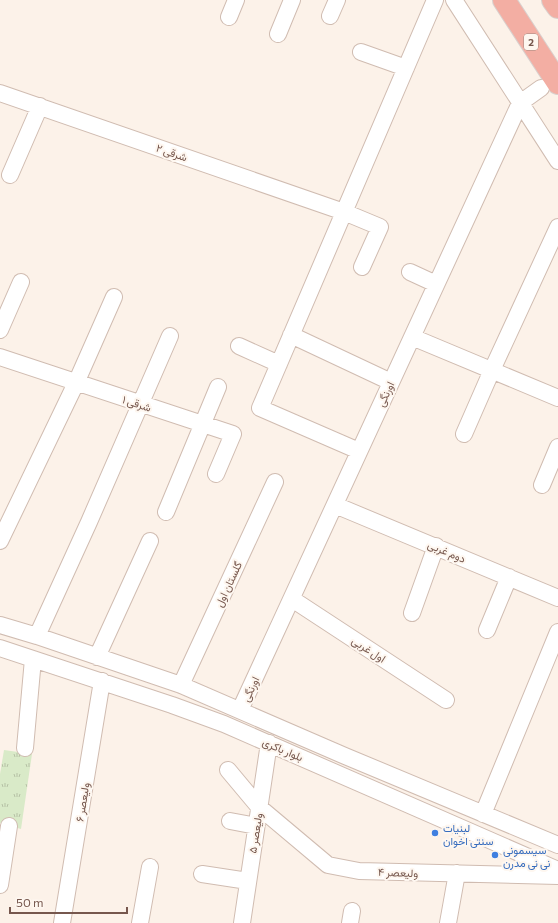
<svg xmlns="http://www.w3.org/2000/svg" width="558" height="923" viewBox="0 0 558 923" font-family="Commissioner,Vazirmatn,sans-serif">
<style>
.grass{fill:url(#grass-tufts)}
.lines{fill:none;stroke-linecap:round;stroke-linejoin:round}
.minor-casing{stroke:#d0bcb1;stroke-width:18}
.highway-casing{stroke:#d9d0cd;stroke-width:24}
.minor{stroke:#fff;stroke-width:16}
.highway{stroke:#f3aea3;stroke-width:22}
.shop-dot{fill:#3f7fe0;stroke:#fef7f0;stroke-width:1.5}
.labels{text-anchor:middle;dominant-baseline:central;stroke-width:4;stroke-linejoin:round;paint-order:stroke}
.shield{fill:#fef7f0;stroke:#9f877e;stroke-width:1}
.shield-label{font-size:10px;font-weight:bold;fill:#76574d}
.street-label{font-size:11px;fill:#76574d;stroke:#fef7f0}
.shop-label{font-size:11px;fill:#366cbe;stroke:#fef7f0;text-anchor:start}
</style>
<defs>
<pattern id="grass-tufts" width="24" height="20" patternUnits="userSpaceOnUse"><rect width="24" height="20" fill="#d9eac8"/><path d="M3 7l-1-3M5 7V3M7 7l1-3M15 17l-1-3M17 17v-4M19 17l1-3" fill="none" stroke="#b5c0a5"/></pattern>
</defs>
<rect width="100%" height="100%" fill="#fcf2e9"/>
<path class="grass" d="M4 750 32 754 21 829 0 823V774Z"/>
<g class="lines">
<g class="minor-casing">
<path id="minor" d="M454 0 558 161
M330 16 337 0
M229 17 236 0
M278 34 292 0
M361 52 406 68
M0 93 344 212 380 227 362 267
M10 175 40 106
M410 272 436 284
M0 330 21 282
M291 335 391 382
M412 337 558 398
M239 346 279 364
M0 357 233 434 216 474
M464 434 492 370 558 227
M359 451 260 408 435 0
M542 485 558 447
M335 505 558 598
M166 512 218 387
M0 541 76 383 114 297
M292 599 446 700
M412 613 436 546
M0 625 37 636 181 685 345 756 558 845
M487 630 509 577
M37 636 89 522 170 336
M0 648 172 705 224 724 558 870
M97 657 150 541
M181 685 275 482
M240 710 520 103 541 88
M25 748 33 659
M228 770 259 807 328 865 359 871 558 876
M483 814 558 632
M230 821 256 826
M202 874 248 881
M0 885 9 826
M62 923 102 681
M140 923 150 867
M242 923 269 743
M350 923 352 911
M448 923 457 873"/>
</g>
<g class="highway-casing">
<path id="highway" d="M504 0 558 83
M553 0 558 7"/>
</g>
<use href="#minor" class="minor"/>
<use href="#highway" class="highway"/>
</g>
<g class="shop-dot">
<circle cx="435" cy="833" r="4"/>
<circle cx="495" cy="855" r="4"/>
</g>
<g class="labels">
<rect class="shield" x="524" y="34" width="14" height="16" rx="3"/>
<g class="shield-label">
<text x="531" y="42">2</text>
</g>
<g class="street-label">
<text transform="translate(172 152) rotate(19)">۲ شرقی</text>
<text transform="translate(385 394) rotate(-65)">اورنگی</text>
<text transform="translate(137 403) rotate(18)">۱ شرقی</text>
<text transform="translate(447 551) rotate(23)">دوم غربی</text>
<text transform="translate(228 584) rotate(-65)">گلستان اول</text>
<text transform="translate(369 649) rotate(33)">اول غربی</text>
<text transform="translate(250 689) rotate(-65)">اورنگی</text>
<text transform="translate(283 749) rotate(23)">بلوار باکری</text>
<text transform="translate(82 802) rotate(-81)">ولیعصر ۶</text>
<text transform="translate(255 833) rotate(-81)">ولیعصر ۵</text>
<text transform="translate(398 872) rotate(2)">ولیعصر ۴</text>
</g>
<g class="shop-label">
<text x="443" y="827">لبنیات<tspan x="443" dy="13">سنتی اخوان</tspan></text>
<text x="503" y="849">سیسمونی<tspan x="503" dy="13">نی نی مدرن</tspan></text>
</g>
</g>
<path d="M10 907v6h117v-6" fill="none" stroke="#76574d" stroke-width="2"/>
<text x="16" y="907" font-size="12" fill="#76574d" stroke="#fef7f0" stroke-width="3" paint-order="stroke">50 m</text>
</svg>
